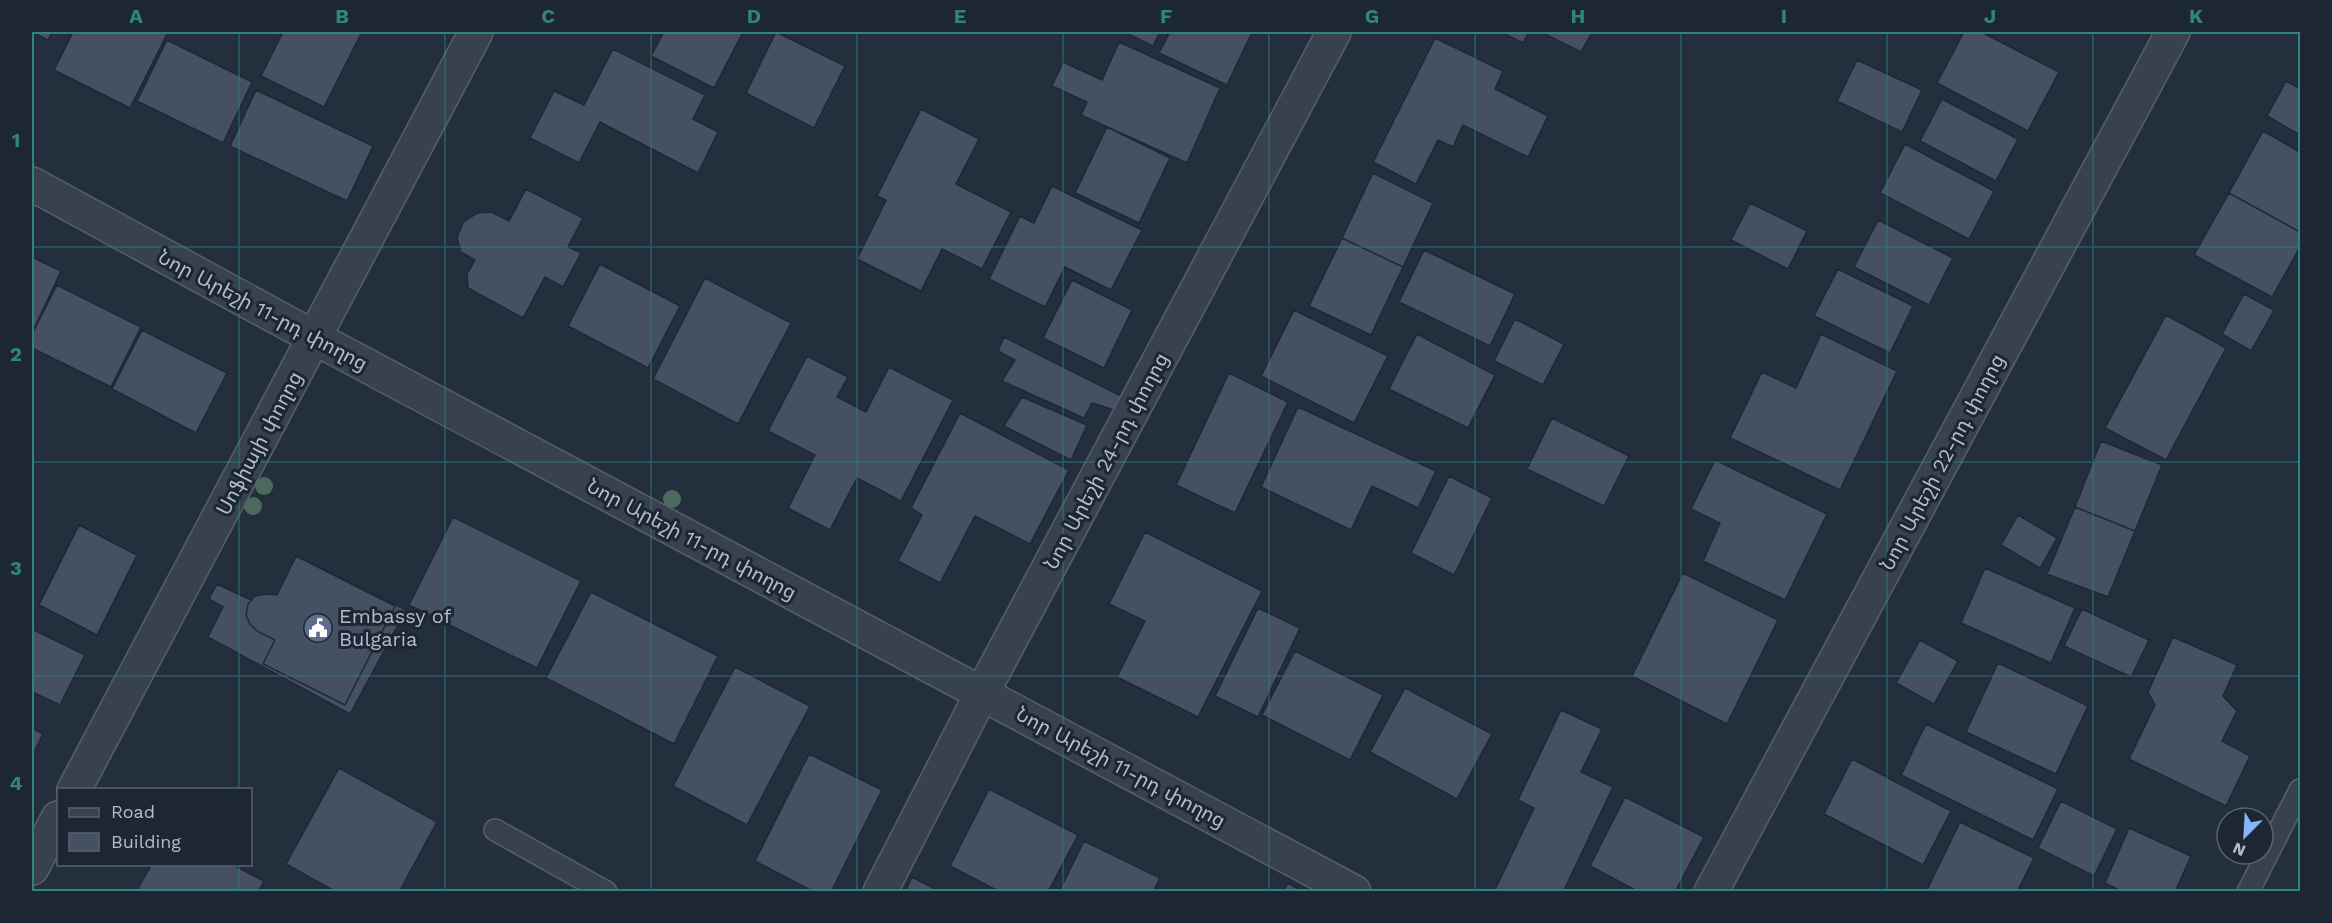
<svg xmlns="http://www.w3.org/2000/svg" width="2332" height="923" viewBox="0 0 2332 923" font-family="'Work Sans','Noto Sans Armenian',sans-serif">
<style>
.building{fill:#455162;stroke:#1f2835;stroke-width:1.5}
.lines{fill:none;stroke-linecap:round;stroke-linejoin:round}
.service-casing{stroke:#565f6c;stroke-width:24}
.minor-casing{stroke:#565f6c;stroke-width:36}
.tertiary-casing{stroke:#565f6c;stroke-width:36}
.service{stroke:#38414e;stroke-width:21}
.minor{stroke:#38414e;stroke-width:33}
.tertiary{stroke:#38414e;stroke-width:33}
.tree{fill:#4b6a5d}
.grid{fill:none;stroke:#308480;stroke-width:1.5;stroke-opacity:0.55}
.labels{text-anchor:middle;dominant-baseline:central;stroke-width:6;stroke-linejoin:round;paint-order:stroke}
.street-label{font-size:20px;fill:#b4bcc9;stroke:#1d2633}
.poi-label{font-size:20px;fill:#b4bcc9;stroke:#1d2633;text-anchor:start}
.neatline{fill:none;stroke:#308480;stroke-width:2}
.grid-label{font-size:20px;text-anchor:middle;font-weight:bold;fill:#308480}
</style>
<rect width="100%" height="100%" fill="#242f3e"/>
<path class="building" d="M32 32H52L48 40Z
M73 32H168L130 108 54 70Z
M283 32H362L324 107 261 76Z
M664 32H743L714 88 651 56Z
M776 32 845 66 814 128 746 93Z
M1124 32H1160L1153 46Z
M1170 32H1252L1227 85 1159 53Z
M1501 32H1529L1523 43Z
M1541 32H1592L1581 52Z
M1964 32H1981L2059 72 2028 131 1937 83Z
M1435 38 1503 71 1495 89 1548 116 1528 157 1463 125 1453 147 1438 140 1416 184 1373 162Z
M167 40 252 82 223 143 137 101Z
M1119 42 1220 88 1187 163 1081 115 1087 102 1052 86 1063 62 1102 80Z
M613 49 705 95 693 119 718 132 698 173 600 122 579 163 530 138 554 91 584 105Z
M1857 60 1922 90 1902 132 1837 101Z
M2286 81 2300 89V135L2267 116Z
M256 90 373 146 347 201 230 146Z
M1942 99 2018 139 1996 181 1920 141Z
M921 109 979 139 956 184 1011 212 982 269 942 249 921 291 857 259 886 200 877 196Z
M1107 127 1170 158 1139 223 1075 193Z
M2263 131 2300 152V232L2229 193Z
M1905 144 1994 191 1969 239 1880 193Z
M1373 173 1433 203 1403 267 1342 238Z
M1052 186 1142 230 1111 290 1065 267 1045 307 989 279 1020 216 1034 223Z
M526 189 583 218 568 247 581 253 563 287 545 277 523 318 468 288 467 274 475 260 461 252 457 238 463 222 477 213 491 212 509 221Z
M2229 193 2300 232V247L2272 297 2194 255Z
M1750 203 1807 231 1788 269 1731 240Z
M1878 220 1953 258 1929 305 1854 267Z
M1342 238 1403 267 1371 335 1309 306Z
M1424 250 1515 294 1490 346 1399 302Z
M32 257 61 271 32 333Z
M600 264 680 306 648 368 568 326Z
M1838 269 1913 306 1890 353 1814 316Z
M705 278 791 323 738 424 653 379Z
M1072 280 1132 310 1104 368 1043 338Z
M57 285 141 327 111 387 32 348V334Z
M2244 294 2274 310 2251 351 2222 334Z
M1294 310 1388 356 1354 423 1261 376Z
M2166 315 2226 348 2166 460 2105 428Z
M1515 319 1564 344 1543 385 1494 361Z
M142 330 227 373 196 433 112 389Z
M1417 334 1495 375 1468 428 1389 389Z
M1821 334 1897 371 1840 490 1730 438 1762 372 1796 388Z
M1004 337 1129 400 1124 413 1092 403 1084 418 1002 381 1015 360 998 351Z
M807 356 848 377 837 397 866 412 889 367 953 400 901 501 857 478 830 530 788 508 815 455 768 431Z
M1229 373 1288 402 1235 513 1176 485Z
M1022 397 1087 425 1071 460 1004 426Z
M1298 407 1436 471 1418 508 1372 486 1351 530 1261 487Z
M960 413 1069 470 1030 544 975 516 940 583 898 561 922 515 911 508Z
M1552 418 1629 456 1604 506 1527 469Z
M2101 441 2162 465 2135 531 2075 507Z
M1715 460 1827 514 1785 600 1703 561 1720 523 1691 509Z
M1449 476 1492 498 1454 575 1411 553Z
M2075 507 2135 531 2108 597 2047 574Z
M2018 515 2057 538 2040 568 2001 545Z
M453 517 581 581 537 668 409 605Z
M79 525 137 555 97 635 39 605Z
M1145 532 1262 591 1198 717 1117 677 1145 621 1109 604Z
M296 556 395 606 345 705 263 664 275 640 257 631 250 624 246 615 248 604 255 596 265 594 277 595Z
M296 556 406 610 350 714 208 637 223 607 209 599 217 584 251 600 255 596 265 594 277 595Z
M1985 568 2075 608 2051 663 1961 623Z
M1683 573 1778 620 1727 724 1632 676Z
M591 592 718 656 674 744 546 678Z
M1258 608 1300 628 1258 717 1215 696Z
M2082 609 2149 640 2131 677 2064 646Z
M32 629 85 655 60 705 32 692Z
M2173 637 2237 665 2223 696 2237 711 2222 741 2250 756 2226 806 2129 759 2155 705 2148 692Z
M1920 640 1958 661 1934 704 1896 683Z
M1295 651 1383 695 1350 760 1262 715Z
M1998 663 2088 706 2056 774 1966 732Z
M735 667 810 706 747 825 673 786Z
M1405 688 1492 734 1457 799 1370 752Z
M1561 710 1602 729 1581 772 1613 787 1563 892H1494L1534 808 1518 800Z
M1926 724 2058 789 2033 840 1901 775Z
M32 728 43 734 32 756Z
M809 754 882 790 831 892H814L755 861Z
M1852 759 1951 811 1923 865 1824 814Z
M339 768 437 822 399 892H336L286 864Z
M989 789 1078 835 1048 892H1000L950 866Z
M1625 797 1704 837 1675 892H1639L1590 866Z
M2061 801 2117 829 2094 876 2038 848Z
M1960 822 2034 858 2017 892H1926Z
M2129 828 2191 856 2175 892H2123L2105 883Z
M1084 841 1160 878 1153 892H1059Z
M152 864H231L264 881 258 892H136Z
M912 877 941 892H905Z
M1288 883 1303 892H1283Z"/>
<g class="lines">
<g class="service-casing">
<path id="service" d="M495 830 606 892
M2248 892 2300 790"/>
</g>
<g class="minor-casing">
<path id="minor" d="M74 790 476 32
M32 868 58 818
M880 892 982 693 1334 32
M1711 892 2173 32"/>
</g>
<g class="tertiary-casing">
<path id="tertiary" d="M32 184 315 338 1354 892"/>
</g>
<use href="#service" class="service"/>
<use href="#minor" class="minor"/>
<use href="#tertiary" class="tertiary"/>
</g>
<g class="tree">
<circle cx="264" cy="486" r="9"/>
<circle cx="672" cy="499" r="9"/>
<circle cx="253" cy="506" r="9"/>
</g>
<path class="grid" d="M239 32V790M445 32V892M651 32V892M857 32V892M1063 32V892M1269 32V892M1475 32V892M1681 32V892M1887 32V892M2093 32V892M32 247H2300M32 462H2300M32 676H2300M239 864V892"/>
<defs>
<g id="civic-disc" transform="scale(1.5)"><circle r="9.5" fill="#5c6f8a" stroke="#1d2633"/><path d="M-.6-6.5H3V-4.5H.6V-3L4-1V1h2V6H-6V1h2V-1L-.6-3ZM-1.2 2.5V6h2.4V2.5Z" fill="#fff"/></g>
</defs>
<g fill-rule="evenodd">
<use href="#civic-disc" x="318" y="628"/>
</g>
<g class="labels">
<g class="street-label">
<text transform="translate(263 310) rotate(28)">Նոր Արեշի 11-րդ փողոց</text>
<text transform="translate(259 443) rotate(-62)">Սոֆիայի փողոց</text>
<text transform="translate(1106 461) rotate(-62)">Նոր Արեշի 24-րդ փողոց</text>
<text transform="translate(1942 462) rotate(-62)">Նոր Արեշի 22-րդ փողոց</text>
<text transform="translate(692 539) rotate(28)">Նոր Արեշի 11-րդ փողոց</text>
<text transform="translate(1121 767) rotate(28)">Նոր Արեշի 11-րդ փողոց</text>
</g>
<g class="poi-label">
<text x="339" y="616">Embassy of<tspan x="339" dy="23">Bulgaria</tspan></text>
</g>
</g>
<rect width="2332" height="923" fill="none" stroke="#1d2633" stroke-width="66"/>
<rect x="57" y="788" width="195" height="78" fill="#1d2633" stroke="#59626f" stroke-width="1.5"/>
<rect x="69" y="808" width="30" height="9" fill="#38414e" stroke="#59626f" stroke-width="1.5"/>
<text x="111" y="818" font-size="18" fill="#b4bcc9">Road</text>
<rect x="69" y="833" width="30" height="18" fill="#455162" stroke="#59626f" stroke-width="1.5"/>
<text x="111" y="848" font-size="18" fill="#b4bcc9">Building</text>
<g transform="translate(2245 836) rotate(204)"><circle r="28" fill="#1d2633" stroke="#59626f" stroke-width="1.5"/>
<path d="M0-4.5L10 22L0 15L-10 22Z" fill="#8ab4f8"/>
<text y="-9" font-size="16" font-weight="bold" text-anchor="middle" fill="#b4bcc9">N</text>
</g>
<rect x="33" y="33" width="2266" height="857" class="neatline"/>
<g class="grid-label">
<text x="136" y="23">A</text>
<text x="342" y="23">B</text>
<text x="548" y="23">C</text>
<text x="754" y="23">D</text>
<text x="960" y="23">E</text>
<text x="1166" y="23">F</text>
<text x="1372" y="23">G</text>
<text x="1578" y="23">H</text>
<text x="1784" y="23">I</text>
<text x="1990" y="23">J</text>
<text x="2196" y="23">K</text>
<text x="16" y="147">1</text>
<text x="16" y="361">2</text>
<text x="16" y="575">3</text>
<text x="16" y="790">4</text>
</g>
</svg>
